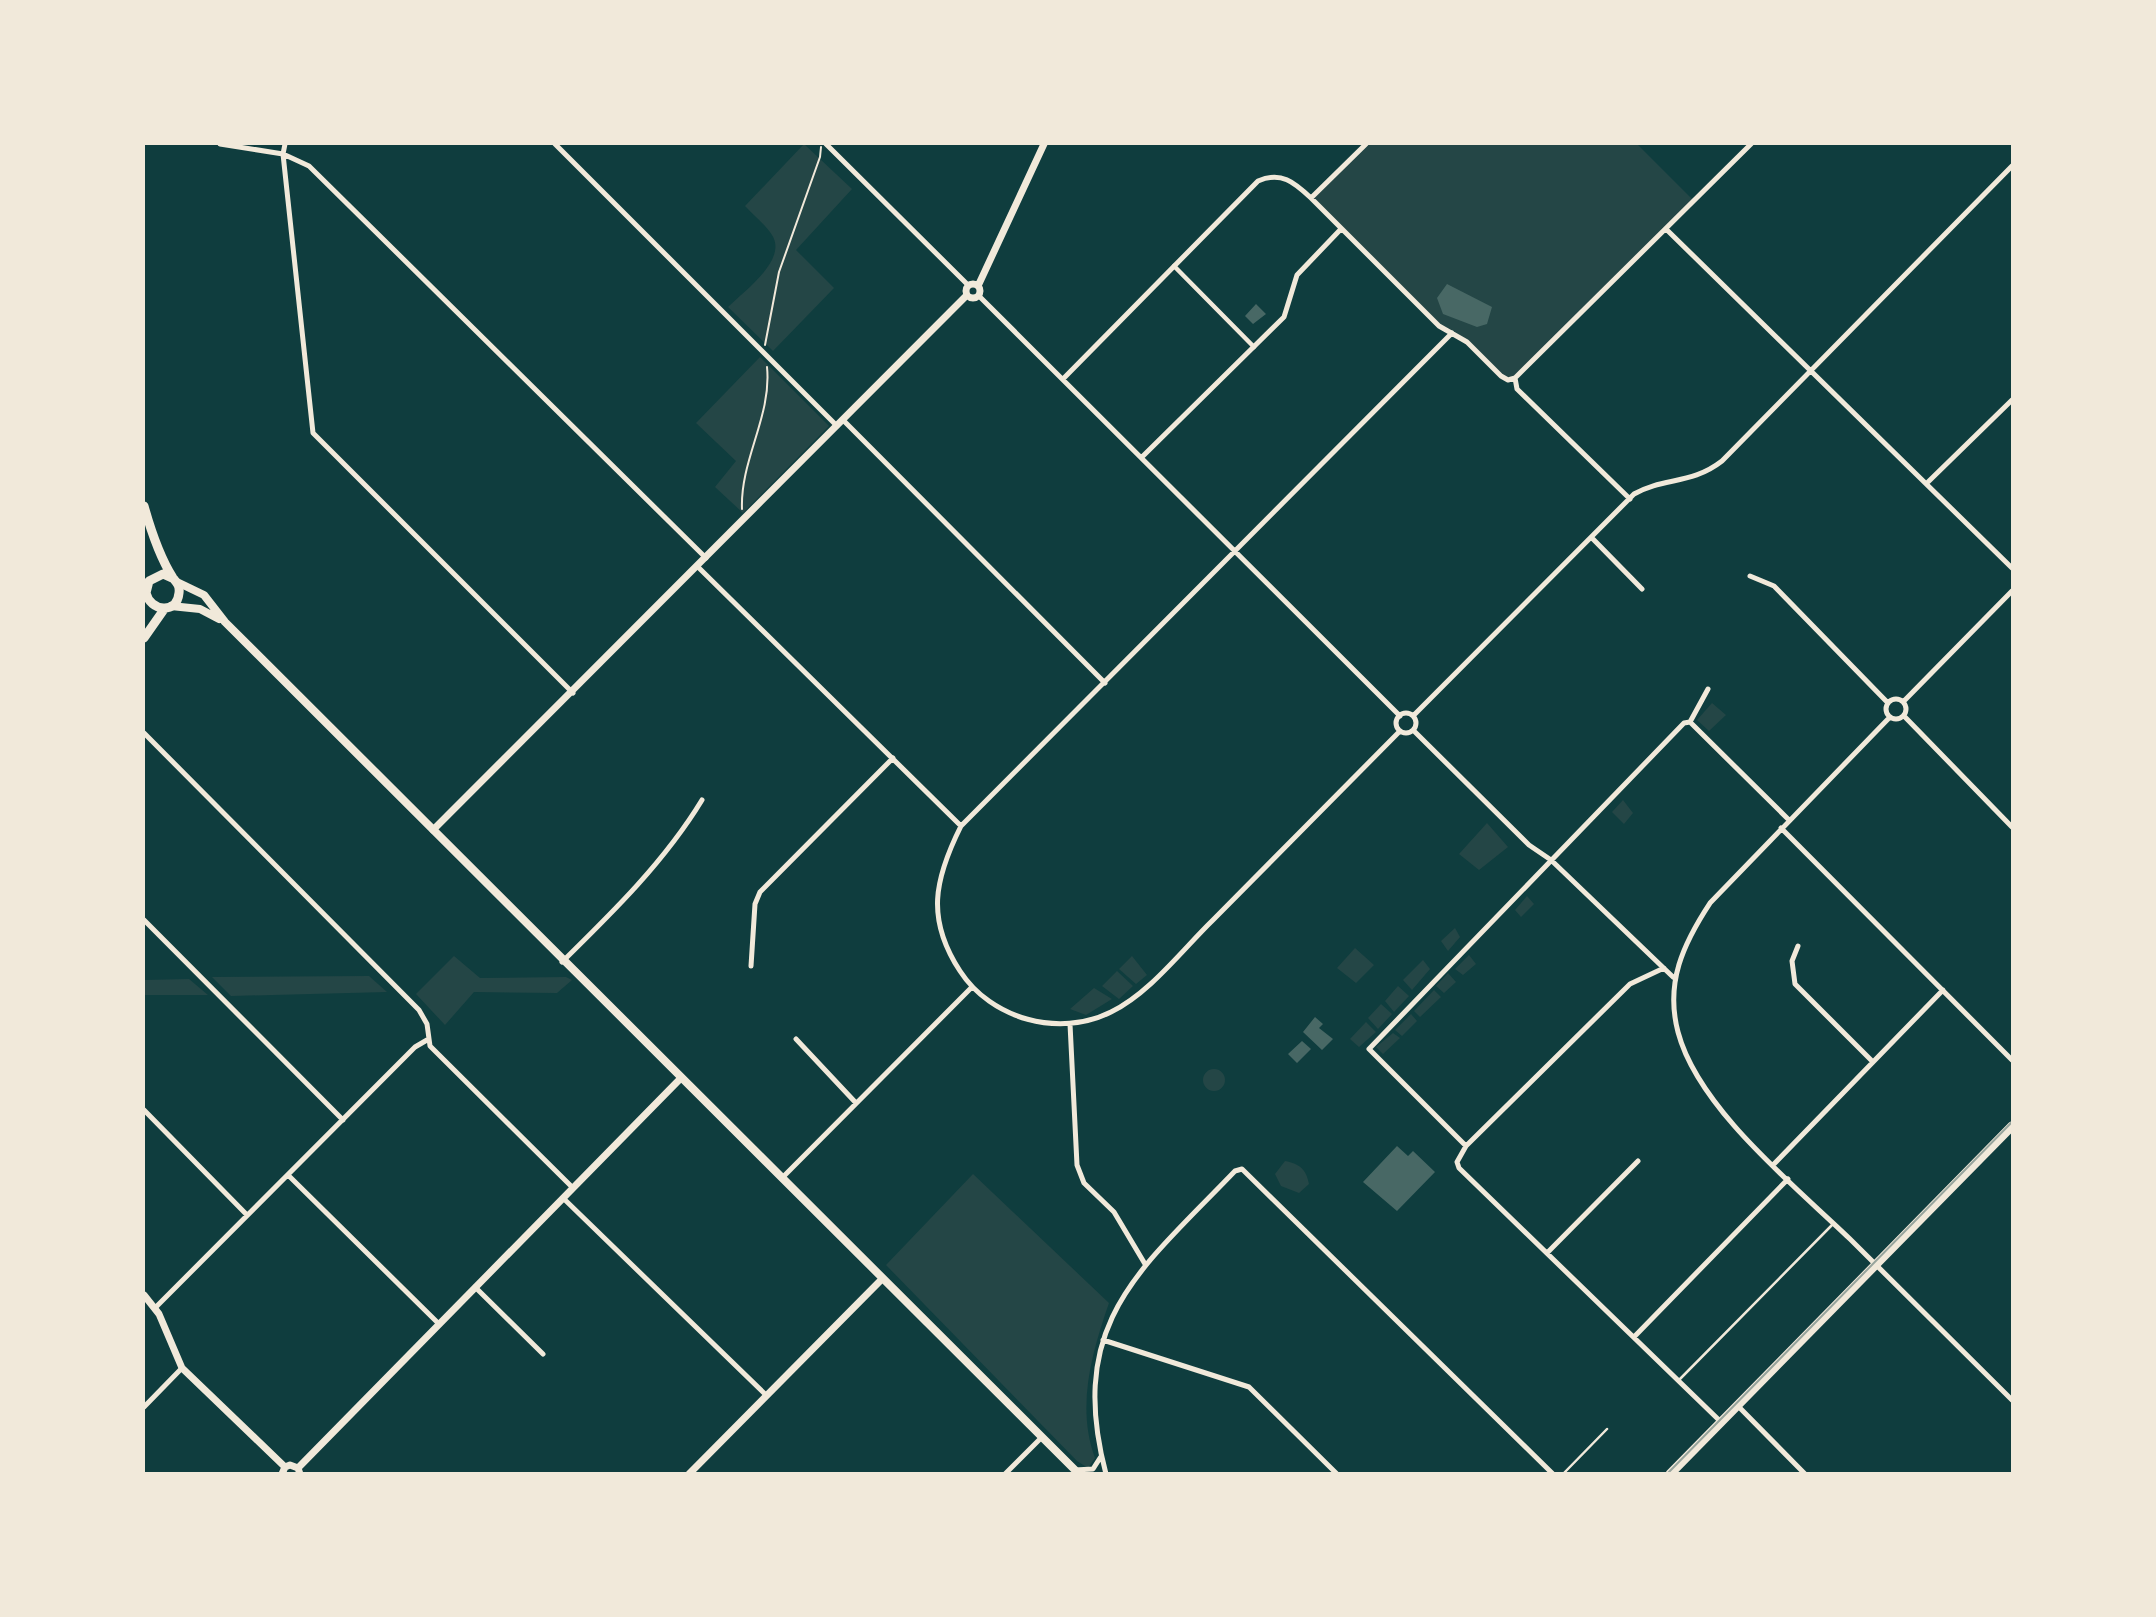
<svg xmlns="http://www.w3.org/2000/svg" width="2156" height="1617" viewBox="0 0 2156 1617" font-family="'PT Sans Narrow',sans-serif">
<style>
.green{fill:#244646}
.building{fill:#486865}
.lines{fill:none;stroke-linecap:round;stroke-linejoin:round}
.path{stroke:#f1e9da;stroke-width:2}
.service{stroke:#f1e9da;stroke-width:2.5}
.pedestrian{stroke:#f1e9da;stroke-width:4.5}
.minor{stroke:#f1e9da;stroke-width:5}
.tertiary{stroke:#f1e9da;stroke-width:7}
.secondary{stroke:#f1e9da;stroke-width:8}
.primary{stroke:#f1e9da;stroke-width:9}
.tram{stroke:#97a49c;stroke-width:2}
</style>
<rect width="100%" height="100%" fill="#0f3d3e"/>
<path class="green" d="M804 144 852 189 796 250 834 288 773 351 728 307C744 291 788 260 772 235 765 224 753 215 745 206Z
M1370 144H1637L1694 201 1515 378 1508 380 1452 333 1439 326 1311 198Z
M760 357 829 426 743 513 715 487 736 461 696 423Z
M1712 703 1726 715 1709 731 1697 720Z
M1623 800 1633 813 1624 824 1612 812Z
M1487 823 1508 847 1479 870 1459 854Z
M1527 896 1534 904 1521 917 1515 910Z
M1455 928 1460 937 1448 951 1441 941Z
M1355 948 1374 965 1356 983 1337 968Z
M1469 955 1476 964 1463 975 1455 969Z
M454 956 480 978 566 977 572 980 557 993 474 992 445 1025 416 994Z
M1132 956 1147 975 1136 984 1119 969Z
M1423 960 1430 969 1412 990 1403 980Z
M1117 971 1133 986 1119 999 1102 986Z
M1448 973 1456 982 1444 993 1436 986Z
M369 976 387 992 231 996 212 977Z
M189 979 208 995H144V980Z
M1398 986 1409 996 1394 1012 1385 1001Z
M1094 988 1112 999 1086 1015 1070 1009Z
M1434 990 1441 997 1420 1017 1414 1011Z
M1381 1004 1392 1014 1378 1029 1368 1018Z
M1411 1014 1417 1021 1402 1036 1395 1030Z
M1366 1022 1376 1032 1359 1047 1350 1039Z
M1393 1033 1400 1038 1383 1054 1376 1047Z
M1203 1080a11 11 0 1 1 22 0a11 11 0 1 1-22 0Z
M1285 1161C1300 1164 1306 1169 1309 1184L1299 1193 1281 1186 1275 1174Z
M973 1174 1109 1303C1092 1352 1076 1407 1095 1458L1088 1468 1077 1461 886 1265Z"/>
<path class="building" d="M1447 284 1492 307 1487 324 1477 327 1443 314 1437 298Z
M1256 304 1266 314 1253 324 1245 316Z
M1315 1017 1323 1024 1319 1028 1333 1039 1322 1050 1303 1032Z
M1302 1041 1311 1049 1297 1063 1288 1054Z
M1397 1146 1408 1156 1413 1151 1435 1172 1397 1211 1363 1182Z"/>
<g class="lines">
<path class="path" d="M765 345 779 272 820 157 821 147
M742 509C740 460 772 416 767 367"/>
<path class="service" d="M1678 1381 1833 1224
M1563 1474 1607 1429"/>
<path class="pedestrian" d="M1174 266 1254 347"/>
<path class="minor" d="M220 144 283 154 309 166 706 558
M285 144 283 154 313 433 573 693
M555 144 837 426
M826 144 968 285
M1311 198 1439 326 1467 342 1501 376 1508 380 1515 378
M1667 230 2012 568
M978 295 1400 716
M1515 378 1751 144
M1515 378 1517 389 1630 499
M1063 379 1258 181C1281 171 1294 182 1311 198L1366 144
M843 420 1105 683
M1142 457 1284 317 1297 275 1340 230
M1928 482 2012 400
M1592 538 1642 589
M698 567 961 826
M1750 576 1774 586 1888 703
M1886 709a10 10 0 1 1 20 0a10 10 0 1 1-20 0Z
M1903 702 2012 591
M1396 723a10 10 0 1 1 20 0a10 10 0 1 1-20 0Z
M1413 716 1634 494C1664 477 1691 485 1722 461L2012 166
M1904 716 2012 827
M1890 717 1710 903C1683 944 1665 983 1678 1032 1698 1108 1794 1185 1850 1239 1904 1293 1958 1346 2012 1400
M1690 722 1789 820
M1413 730 1529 845 1551 860 1673 977
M1400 731C1338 794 1275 857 1213 920 1182 950 1150 993 1111 1012 1059 1038 991 1019 960 971 926 919 934 880 961 826L1452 333
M144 733 419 1010 427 1024 430 1046 573 1188
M1781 828 2012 1060
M144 920 343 1120
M1798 946 1792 961 1795 984 1873 1062
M562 962C613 912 665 861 702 800
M751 966 755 904 760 892 893 758
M1664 968 1630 984 1466 1146 1457 1162 1459 1168 1721 1422
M1070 1024 1077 1165 1084 1183 1114 1212 1145 1264
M796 1039 856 1103
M144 1110 247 1215
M1466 1146 1369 1049 1684 723 1690 722 1708 689
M1773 1165 1943 990
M288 1175 439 1324
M782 1178 971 988
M563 1198 766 1395
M1547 1253 1638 1161
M475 1287 543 1354
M155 1308 415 1047 427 1040
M1634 1337 1788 1179
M1103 1340 1249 1387 1337 1474
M1737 1405 1805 1474
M144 1407 182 1368
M1075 1470 1093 1469 1100 1458
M1005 1474 1042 1437
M1106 1474C1066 1322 1140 1270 1235 1171L1242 1169 1553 1474"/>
<path class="tertiary" d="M966 291a7 7 0 1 1 14 0a7 7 0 1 1-14 0Z
M978 286 1044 144
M433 830 967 295
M144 1295 159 1314 182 1368 285 1467
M298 1468 680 1079
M282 1474 285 1467 290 1465 298 1468 300 1474
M689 1474 882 1279"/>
<path class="secondary" d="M177 582 204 595 225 622 1079 1474
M171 606 200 609 219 619"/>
<path class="primary" d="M144 506C151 531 159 556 173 578 177 583 180 586 179 593 177 615 150 611 146 593L149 581 163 574 174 579
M144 638 165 608
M1670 1474 2012 1126"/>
<path class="tram" d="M1667 1474 2012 1122"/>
</g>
<rect width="2156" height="1617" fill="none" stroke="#f1e9da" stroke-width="290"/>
</svg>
